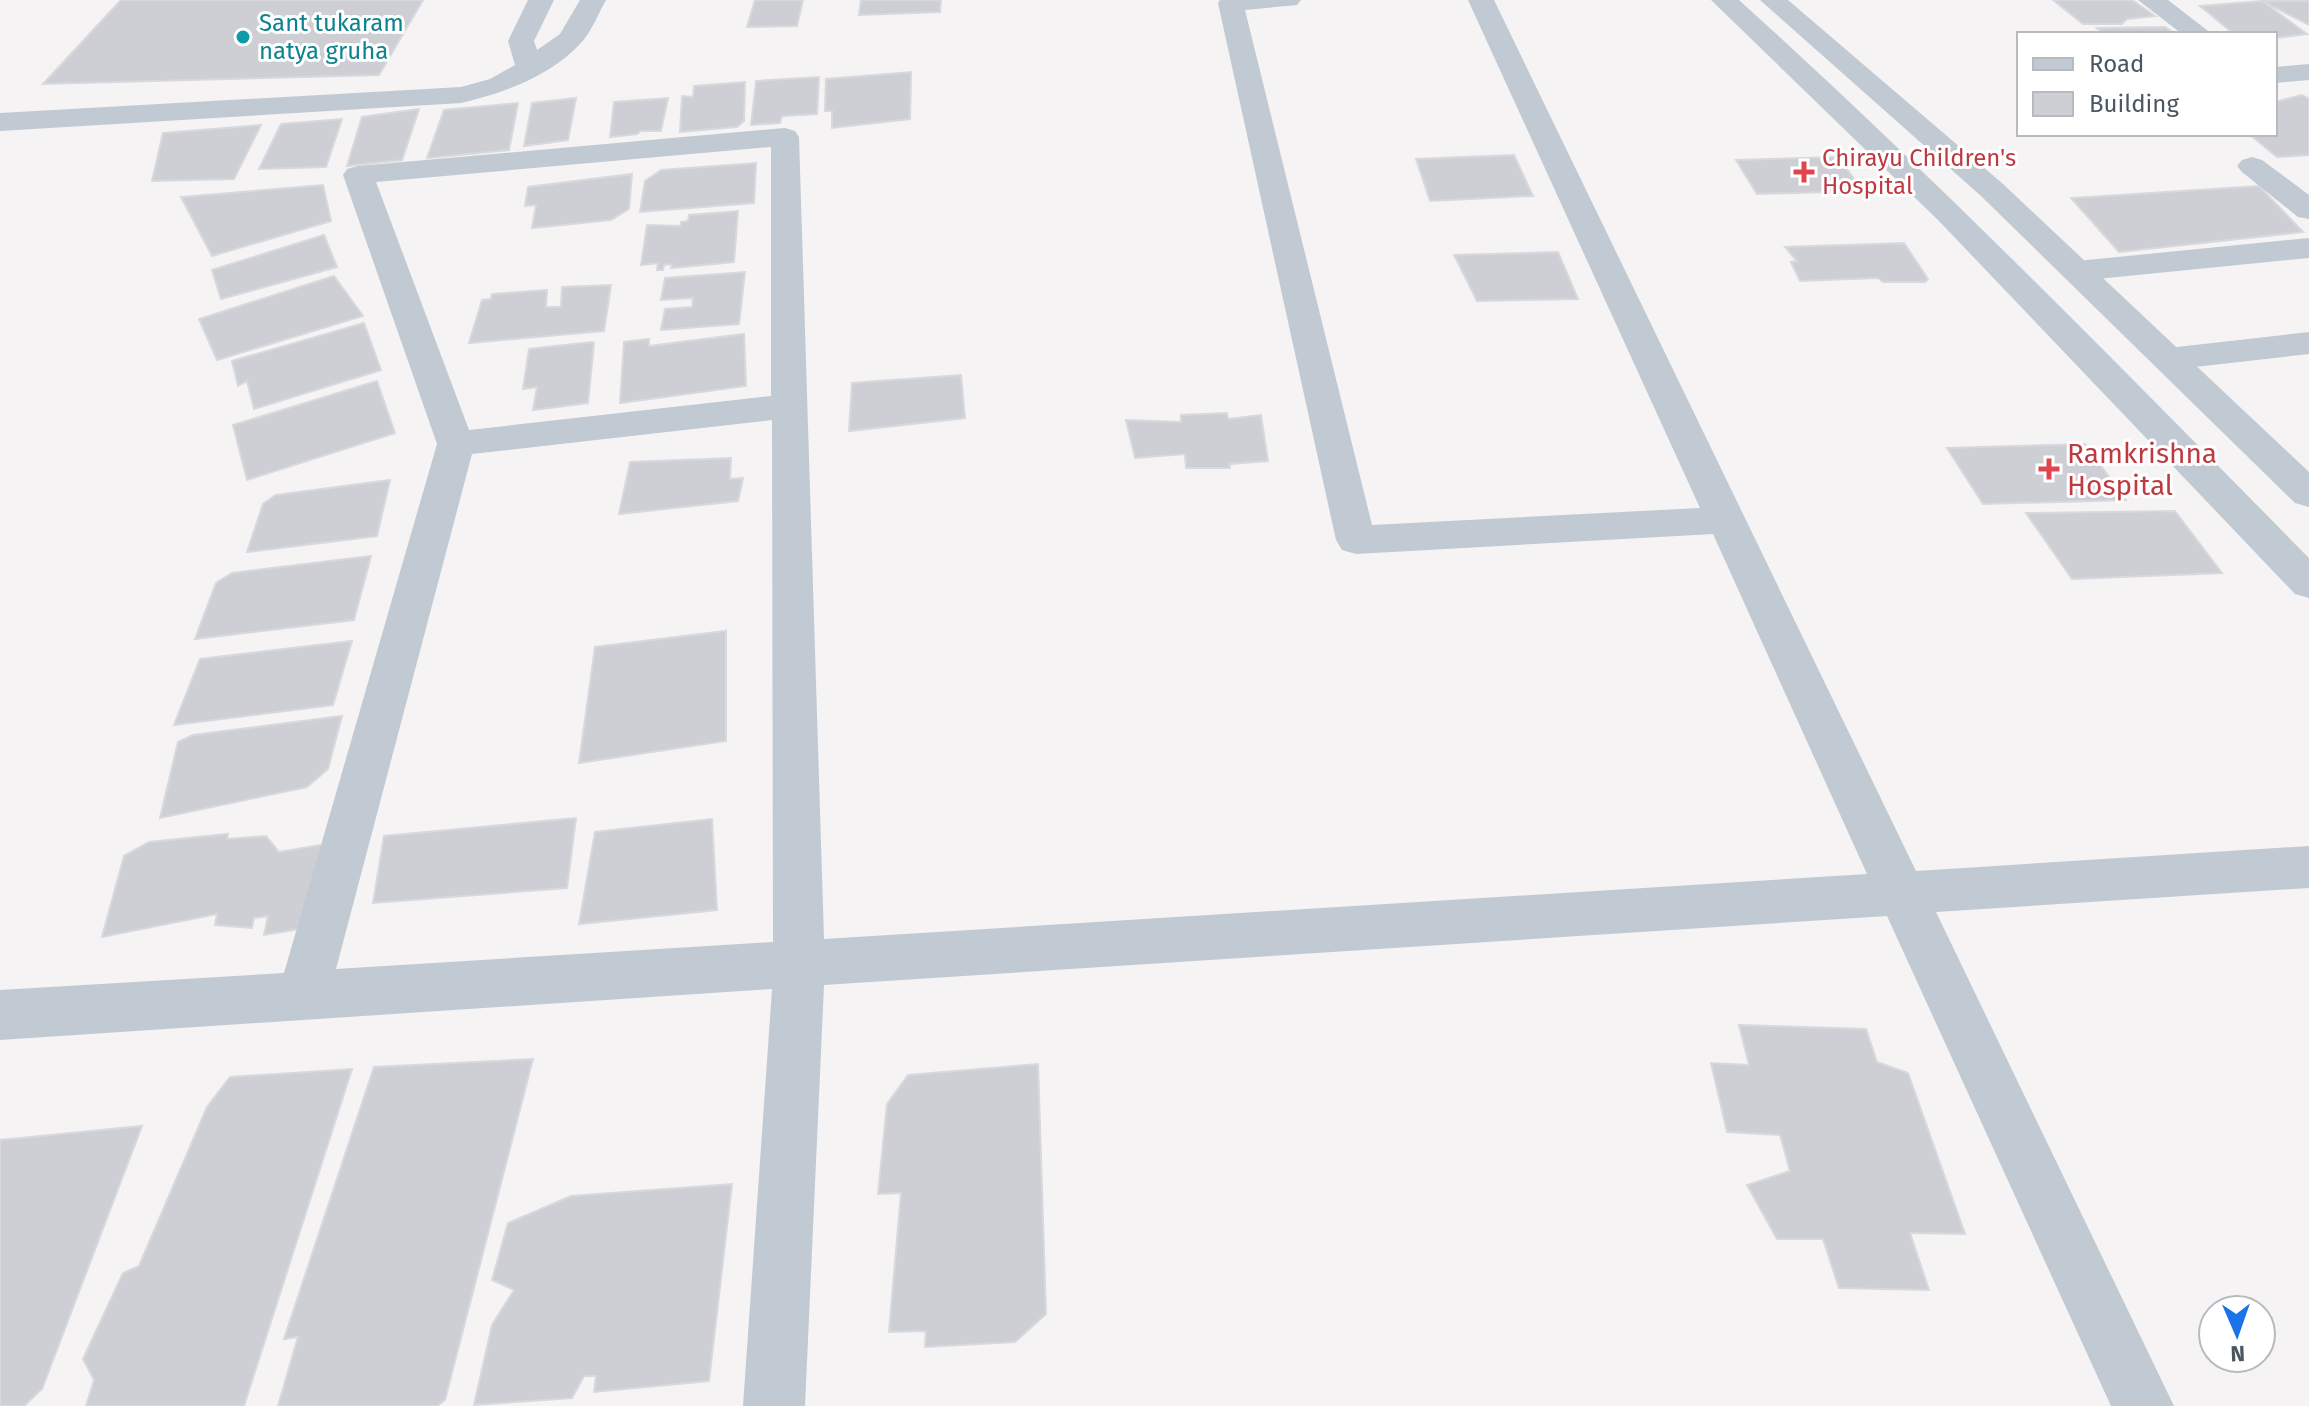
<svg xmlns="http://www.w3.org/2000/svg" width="2309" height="1406" viewBox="0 0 2309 1406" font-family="'Fira Sans',sans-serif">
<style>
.building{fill:#cdcfd5;stroke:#d7d9de;stroke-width:2}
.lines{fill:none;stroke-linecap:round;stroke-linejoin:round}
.minor{fill:#c1cad2;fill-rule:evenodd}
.tertiary{fill:#c1cad2;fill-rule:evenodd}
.culture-dot{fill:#0f9aa8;stroke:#fff;stroke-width:3}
.health-dot{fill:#e0444e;stroke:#fff;stroke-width:3}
.labels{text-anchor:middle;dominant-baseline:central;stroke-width:6;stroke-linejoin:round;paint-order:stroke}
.far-culture-label{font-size:24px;fill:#0d838f;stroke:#fff;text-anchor:start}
.far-health-label{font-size:24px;fill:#be3a42;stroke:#fff;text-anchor:start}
.health-label{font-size:28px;fill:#be3a42;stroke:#fff;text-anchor:start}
</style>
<rect width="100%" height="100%" fill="#f5f3f3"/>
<path class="building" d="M121 0H423L379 75 43 84Z
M755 0H803L797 26 747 27Z
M861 0H941L940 12 859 15Z
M2053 0H2132L2155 16 2127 19 2122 24H2083Z
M2262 1 2307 34 2275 38V34H2234L2200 6Z
M2262 1H2309V25Z
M2165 27 2176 34H2103L2097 28Z
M911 72 910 119 832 128V111H825L826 79Z
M819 77 817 114 782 116 780 123 751 125 756 81Z
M745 82 744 121 737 127 680 132 682 96 693 97 694 86Z
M2302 95 2309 99V155L2277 157 2249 134H2275V102Z
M576 98 568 140 524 146 532 103Z
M668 98 661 131H641L637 134 610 137 614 102Z
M518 103 509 150 427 158 444 110Z
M419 109 402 160 347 166 362 117Z
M342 119 326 167 259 169 281 124Z
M261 125 234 179 152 181 163 133Z
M1514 155 1533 196 1430 201 1416 159Z
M1838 157 1863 191 1757 194 1736 160Z
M756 163 754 203 640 212 645 181 661 170Z
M632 174 629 209 611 220 532 228 536 205 525 206 528 187Z
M323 185 331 221 212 256 181 197Z
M2259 186 2303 232 2119 252 2071 198Z
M738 211 734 262 671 268 672 264 664 265 663 270H657L658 263 641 265 647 225 681 226V222L688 221 689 215Z
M324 235 337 267 221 299 212 270Z
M1904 243 1928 279 1925 282H1883L1878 278 1800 281 1791 262 1797 261 1785 247Z
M1558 252 1578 299 1477 301 1454 255Z
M745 272 739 324 661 330 665 309 692 307 693 298 661 300 665 278Z
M334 276 363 316 217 360 199 319Z
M611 285 604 331 469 343 482 300 491 299 492 294 547 290 546 307H561L562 287Z
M364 323 381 370 254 409 247 381 238 386 232 361Z
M744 334 746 386 620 403 624 342 649 339V346Z
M592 342 594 343 588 403 533 410 537 387 523 389 529 349Z
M961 375 965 418 849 431 852 383Z
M377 381 395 433 247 480 233 425Z
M1227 413 1228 419 1261 415 1268 461 1230 464V468H1186L1185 454 1135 458 1126 420 1181 422V415Z
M2085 444 2126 500 1983 504 1947 448Z
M731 458 730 479 743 478 738 501 619 514 630 462Z
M390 480 377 536 247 552 263 504 276 495Z
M2175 511 2222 573 2072 579 2026 513Z
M371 556 354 620 195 639 216 583 232 573Z
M726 631V741L579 763 595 647Z
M352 641 333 705 174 725 200 659Z
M342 716 328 769 307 787 160 818 178 742 193 735Z
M576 818 567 888 373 903 384 836Z
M712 819 717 910 579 924 595 832Z
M228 834 227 839 266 836 279 852 333 843 311 927 264 935 268 916 254 918 252 928 215 925 217 914 102 937 124 856 149 842Z
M1739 1025 1866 1029 1877 1062 1908 1073 1965 1234 1910 1233 1929 1290 1839 1288 1823 1239H1777L1747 1185 1790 1171 1780 1135 1727 1132 1711 1063 1749 1065Z
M533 1059 445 1400 437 1406H278L298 1337 284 1339 374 1067Z
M1038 1064 1046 1314 1015 1342 925 1347 926 1331 889 1332 901 1193 878 1194 887 1104 908 1075Z
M352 1069 244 1406H86L94 1380 83 1359 123 1273 139 1266 207 1107 230 1077Z
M142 1126 42 1389 24 1406H0V1140Z
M732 1184 709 1381 594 1392 596 1376H584L572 1398 474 1405 492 1325 514 1290 492 1280 508 1223 571 1196Z"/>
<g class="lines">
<path class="minor" d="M528 0H554L534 41 537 50 560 34 580 0H606C598 14 591 33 580 44 549 77 503 93 461 103L0 131V113L461 87 490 79 515 65 508 41Z
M1220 0H1301L1297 5 1245 10 1372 525 1700 508 1468 0H1494L1916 871 2309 846V888L1936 912 2174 1406H2111L1887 916 824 985 805 1406H743L772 989 0 1040V990L284 973 437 444 343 175 347 169 358 166 785 128 795 131 799 137 824 939 1867 874 1713 534 1356 554 1342 550 1336 540 1218 3ZM771 147V396L469 430 376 182ZM772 420 773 942 336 969 472 454Z
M2138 0H2168L2212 34H2182Z
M2309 64V80L2275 83V67Z
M2252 157 2262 160 2309 195V219L2298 217 2242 172 2237 166 2242 160Z
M2309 238V258L2077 281 2066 278 2061 271 2066 264 2077 261Z
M2309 332V354L2168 370 2156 367 2151 359 2156 351 2168 348Z"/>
<path class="tertiary" d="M1711 0H1739C1936 178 2122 368 2309 558V598L2295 594 1938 220Z
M1760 0H1788L2003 184 2309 472V507L2295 503 1981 196Z"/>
</g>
<circle class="culture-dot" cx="243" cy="37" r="8"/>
<g class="health-dot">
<path d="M1800 160h8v8h8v8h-8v8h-8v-8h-8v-8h8z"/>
<path d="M2045 457h8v8h8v8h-8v8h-8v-8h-8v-8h8z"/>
</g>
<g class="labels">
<g class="far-culture-label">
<text x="259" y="23">Sant tukaram<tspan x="259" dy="28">natya gruha</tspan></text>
</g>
<g class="far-health-label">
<text x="1822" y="158">Chirayu Children's<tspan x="1822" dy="28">Hospital</tspan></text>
</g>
<g class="health-label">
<text x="2067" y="453">Ramkrishna<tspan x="2067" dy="32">Hospital</tspan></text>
</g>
</g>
<rect x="2017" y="32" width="260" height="104" fill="#ffffff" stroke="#b7bbc0" stroke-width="2"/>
<rect x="2033" y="58" width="40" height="12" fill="#c1cad2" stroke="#b7bbc0" stroke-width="2"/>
<text x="2089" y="72" font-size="24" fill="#4a5661">Road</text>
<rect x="2033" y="92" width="40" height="24" fill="#cdcfd5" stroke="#b7bbc0" stroke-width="2"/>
<text x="2089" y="112" font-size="24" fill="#4a5661">Building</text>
<g transform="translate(2237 1334) rotate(178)"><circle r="38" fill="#ffffff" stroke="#b7bbc0" stroke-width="2"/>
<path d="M0-6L14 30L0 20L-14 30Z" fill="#1a73e8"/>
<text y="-12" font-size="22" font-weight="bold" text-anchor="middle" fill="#4a5661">N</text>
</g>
</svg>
